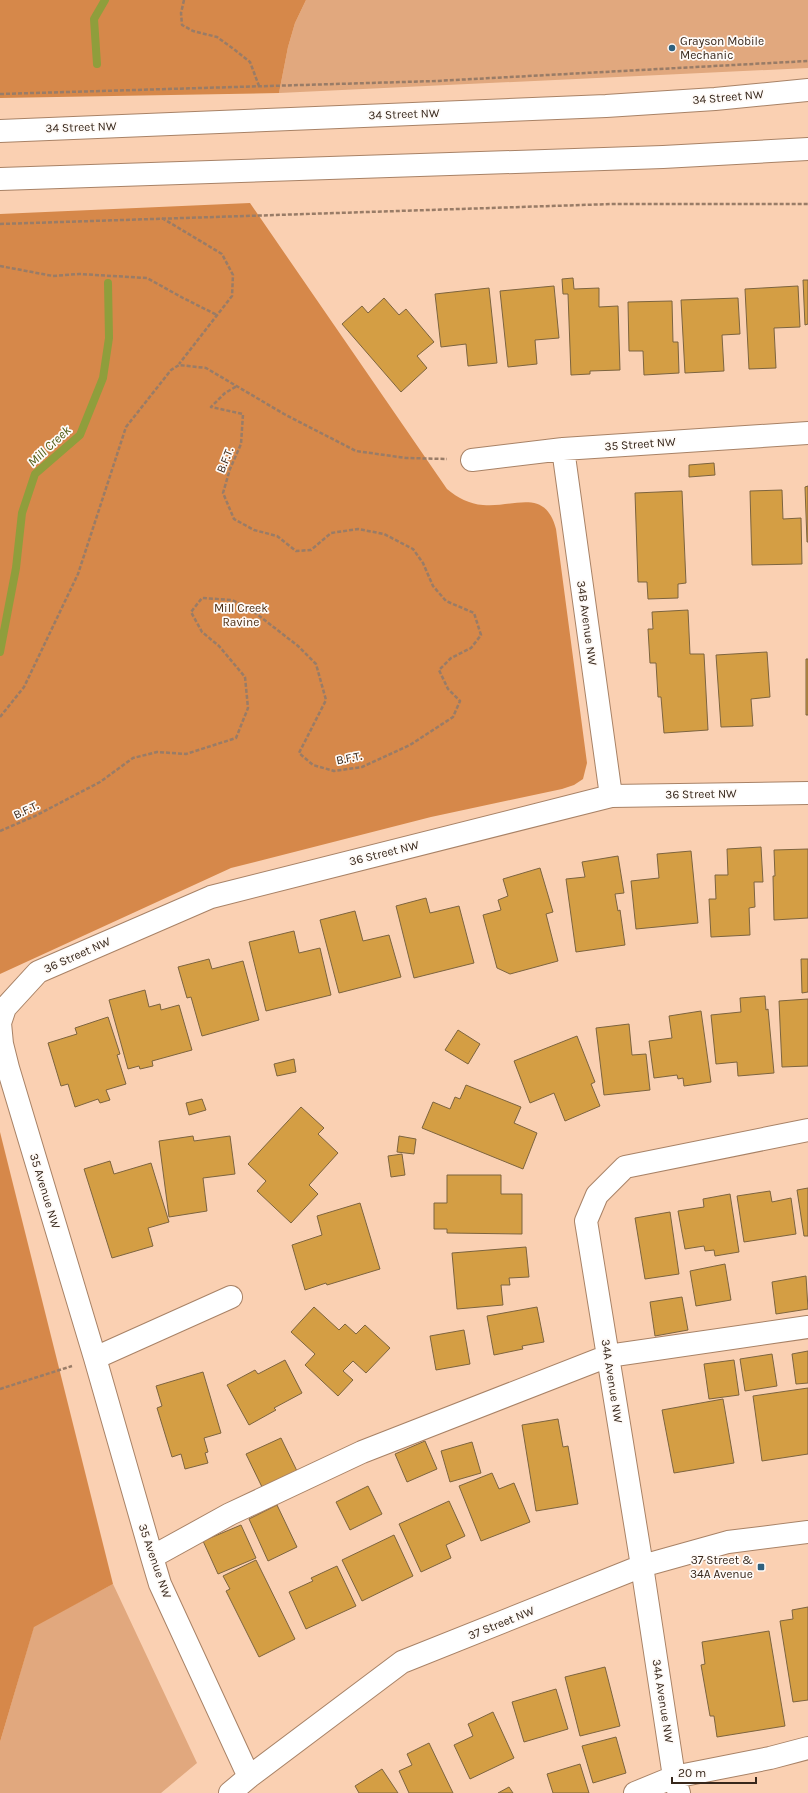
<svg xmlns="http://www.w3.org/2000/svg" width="808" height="1793" viewBox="0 0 808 1793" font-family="Karla,sans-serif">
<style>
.green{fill:#e1a87e}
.forest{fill:#d6884a}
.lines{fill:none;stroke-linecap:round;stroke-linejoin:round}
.stream{stroke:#8f9e3c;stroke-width:8}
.building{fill:#d49e44;stroke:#7d643f}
.minor-casing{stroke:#a88266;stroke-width:24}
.major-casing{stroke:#a88266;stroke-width:24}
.path{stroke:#997c67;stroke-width:2.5;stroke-dasharray:4 2;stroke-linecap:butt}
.minor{stroke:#fff;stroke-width:22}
.major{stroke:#fff;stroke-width:22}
.poi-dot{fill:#2f617e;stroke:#fefaf7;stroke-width:1.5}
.labels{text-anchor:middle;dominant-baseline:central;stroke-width:3.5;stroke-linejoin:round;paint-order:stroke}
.poi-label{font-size:12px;fill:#37271b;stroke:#fefaf7;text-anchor:start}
.street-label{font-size:12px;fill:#37271b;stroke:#fefaf7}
.park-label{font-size:12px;fill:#4b2b10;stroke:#fefaf7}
.water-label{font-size:13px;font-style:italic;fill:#545e18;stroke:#fefaf7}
</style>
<rect width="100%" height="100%" fill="#fad0b2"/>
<path class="green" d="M306 0H808V68L279 93 288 47 295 23Z
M113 1584 197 1763 161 1793H0V1742L34 1626Z"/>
<path class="forest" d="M0 0H306L295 23 288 47 279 93 0 98Z
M250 203 447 489C458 498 469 504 483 505 514 508 545 487 556 529L587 763 583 779 574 785 562 789 431 817 231 868 0 974V214Z
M0 1132 113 1584 34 1627 0 1742Z"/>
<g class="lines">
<path class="stream" d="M97 64 94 19 105 0
M0 652 16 568 22 513 35 474 80 435 103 378 109 338 108 283"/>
</g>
<path class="building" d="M573 278 574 289 599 288V307L618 306 620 370 590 371V374L571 375 568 294H563L562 279Z
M803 280H808V324L805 325Z
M554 286 559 338 535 340 537 364 508 367 500 291Z
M798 286 800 327 774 328 776 368 749 369 745 289Z
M489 288 497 363 468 366 466 344 441 347 435 294Z
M384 298 399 315 406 309 434 342 417 356 427 368 401 392 342 324 362 306 368 313Z
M738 298 740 334 722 335 724 371 685 373 681 300Z
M672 301 673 342H678L679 373 644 375 643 351H629L628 302Z
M714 463 715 475 689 477V465Z
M808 486V542H807L805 487Z
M782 490 783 519 801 518 802 564 752 565 750 491Z
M682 491 686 583 678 584V598L648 599 647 582H638L635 493Z
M688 610 690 654H704L708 730 664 733 661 697H658L656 663H650L648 629H653L652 612Z
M767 652 770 697 751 699 753 726 721 727 716 655Z
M806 659H808V715H806Z
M761 847 763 882H754L755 907 749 908 750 935 711 937 709 899H716L715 875H728L727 849Z
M808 849V918L774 920 773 876H775L774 850Z
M691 851 698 923 636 929 631 881 659 878 657 854Z
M618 856 624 893 615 894 618 911 620 910 625 945 576 952 566 879 585 877 582 862Z
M540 868 553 912 546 914 558 961 510 974 497 968 483 915 501 910 498 900 508 896 503 879Z
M426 898 430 913 459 906 474 963 414 978 396 906Z
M355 911 363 941 389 935 401 977 339 993 320 920Z
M294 931 299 953 320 948 331 995 266 1011 249 942Z
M209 959 212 969 243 961 259 1020 202 1036 191 997 187 998 178 967Z
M801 959H808V992L802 993Z
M145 990 149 1007 160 1004 161 1010 179 1005 192 1050 152 1061 153 1066 140 1069 139 1066 128 1069 109 1000Z
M765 996 766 1010 768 1009 774 1073 738 1076 737 1062 716 1064 711 1015 741 1012 740 998Z
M808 999V1066L782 1067 779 1001Z
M701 1011 711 1082 684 1086 683 1078 678 1079 677 1075 654 1078 649 1041 672 1038 669 1016Z
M108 1017 120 1054 117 1055 126 1084 106 1090 110 1100 100 1103 98 1099 75 1107 68 1084 61 1086 48 1043 77 1034 75 1028Z
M629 1024 632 1055 646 1054 650 1090 604 1095 596 1028Z
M458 1030 480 1044 468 1064 445 1050Z
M577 1036 595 1082 591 1084 600 1106 565 1121 554 1093 530 1103 514 1061Z
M294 1059 296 1072 277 1076 274 1064Z
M466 1085 521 1107 514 1123 537 1133 523 1169 422 1128 433 1102 450 1109 455 1097 460 1099Z
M202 1099 206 1110 189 1115 186 1103Z
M301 1107 324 1128 318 1134 338 1153 309 1185 318 1194 291 1223 257 1191 266 1181 248 1164Z
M193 1136 194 1141 230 1136 235 1174 203 1178 207 1211 169 1217 159 1141Z
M399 1136 416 1139 414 1154 397 1152Z
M402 1154 405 1175 391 1177 388 1156Z
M110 1161 114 1174 151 1163 169 1222 148 1228 153 1246 112 1258 84 1169Z
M447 1175H501V1194H522V1234L447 1233V1229H434V1203H447Z
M808 1188V1236H804L797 1190Z
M770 1191 772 1202 791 1198 796 1234 744 1242 737 1196Z
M730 1194 739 1252 715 1256 714 1250 705 1251 704 1246 685 1249 678 1211 704 1207 703 1199Z
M360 1203 380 1269 327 1285 326 1283 305 1290 292 1245 322 1235 317 1216Z
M670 1212 679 1274 645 1279 635 1218Z
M526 1247 529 1277 509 1278 510 1285H501L503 1305 457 1309 452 1253Z
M725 1264 731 1300 696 1306 690 1271Z
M806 1276 808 1309 776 1314 772 1282Z
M682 1297 688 1330 655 1336 650 1302Z
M314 1307 339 1330 345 1324 356 1334 365 1325 390 1348 366 1373 353 1361 343 1371 353 1380 338 1396 305 1365 315 1354 291 1332Z
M537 1307 544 1342 522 1346 523 1349 494 1355 487 1316Z
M464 1330 470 1364 436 1370 430 1336Z
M808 1351V1383L796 1384 792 1354Z
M772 1354 777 1386 745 1391 740 1359Z
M285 1360 302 1393 274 1408 276 1410 249 1425 227 1385 255 1370 258 1374Z
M734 1360 739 1395 709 1399 704 1364Z
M203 1372 221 1433 204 1438 208 1452 205 1453 208 1463 185 1469 181 1454 172 1457 157 1408 162 1406 156 1386Z
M808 1388V1454L762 1461 753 1396Z
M723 1399 734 1463 674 1473 662 1410Z
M558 1419 563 1447 568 1446 578 1504 536 1511 522 1425Z
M281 1438 297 1471 262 1487 246 1454Z
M425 1441 437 1469 407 1482 395 1454Z
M472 1442 481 1473 450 1482 441 1451Z
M492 1473 499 1489 514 1483 530 1522 481 1541 459 1486Z
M368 1486 382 1514 350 1530 336 1502Z
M449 1501 465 1536 446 1545 451 1558 421 1572 399 1524Z
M277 1505 297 1547 268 1561 249 1519Z
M241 1525 256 1558 218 1574 203 1541Z
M394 1535 413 1576 362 1601 342 1560Z
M256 1560 295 1639 259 1657 226 1591 230 1589 223 1576Z
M337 1566 356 1606 306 1629 289 1592 313 1581 311 1578Z
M808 1607V1700L793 1702 780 1621 793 1619 792 1610Z
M769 1631 785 1726 717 1737 714 1716H710L701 1665 705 1664 702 1642Z
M605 1667 620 1726 580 1736 565 1677Z
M556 1689 568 1729 524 1742 512 1702Z
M493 1712 514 1758 470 1779 454 1745 473 1736 468 1724Z
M616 1737 626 1773 593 1783 582 1746Z
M429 1743 453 1793H409L399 1771 412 1765 407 1754Z
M580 1764 589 1793H553L547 1774Z
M382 1769 398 1793H359L355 1786Z
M509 1787 513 1793H498Z"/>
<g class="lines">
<g class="minor-casing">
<path id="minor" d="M563 449 611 796
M472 460 563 449 808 433
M95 1358 231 1297
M152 1557 230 1514 362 1452 608 1356 808 1327
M249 1777 160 1584 152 1557 95 1358 8 1068 2 1044 0 1023 5 1008 38 972 211 897 611 796 808 793
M230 1793 249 1777 402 1662 642 1566 728 1542 808 1532
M635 1793 674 1777 770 1758 808 1748
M679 1793 674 1777 642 1566 586 1221 597 1195 625 1167 808 1130"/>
</g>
<g class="major-casing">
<path id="major" d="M0 131 606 106 715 99 808 90
M0 179 663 157 808 149"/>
</g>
<path class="path" d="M184 0 181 13 182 25 193 31 217 37 235 50 250 62 259 86
M0 94 436 81 808 61
M162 218 222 254 233 275 232 296 179 364
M0 224 612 204H808
M0 266 53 276 79 274 147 278 183 298 217 315
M0 717 24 687 78 574 126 427 171 370 179 365 206 368 284 414 356 451 406 458 447 459
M0 831 35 816 100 782 133 758 157 752 186 754 236 738 248 708 245 677 219 646 202 632 191 612 202 598 232 600 249 608 298 646 316 664 326 700 299 753 313 765 334 771 362 767 410 745 453 717 460 701 448 689 439 670 451 658 471 648 481 635 474 613 446 601 433 586 423 563 413 549 384 534 358 529 331 533 311 550 296 551 277 536 254 530 234 519 223 493 230 469 241 444 243 414 211 407 225 393 237 386
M0 1389 72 1366"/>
<use href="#minor" class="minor"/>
<use href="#major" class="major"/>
</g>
<g class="poi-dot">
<circle cx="672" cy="48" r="4"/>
<rect x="757" y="1563" width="8" height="8" rx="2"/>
</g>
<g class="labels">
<g class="poi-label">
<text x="680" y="41">Grayson Mobile<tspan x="680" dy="14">Mechanic</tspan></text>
<text x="753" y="1560" text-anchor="end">37 Street &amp;<tspan x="753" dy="14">34A Avenue</tspan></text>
</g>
<g class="street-label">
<text transform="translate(728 97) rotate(-5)">34 Street NW</text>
<text transform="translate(404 114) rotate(-2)">34 Street NW</text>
<text transform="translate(81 127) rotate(-2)">34 Street NW</text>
<text transform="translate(640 444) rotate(-4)">35 Street NW</text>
<text transform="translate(225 460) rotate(-68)">B.F.T.</text>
<text transform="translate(587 623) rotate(82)">34B Avenue NW</text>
<text transform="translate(349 758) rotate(-11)">B.F.T.</text>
<text transform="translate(701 794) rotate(-1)">36 Street NW</text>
<text transform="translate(26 810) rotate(-25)">B.F.T.</text>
<text transform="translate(384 853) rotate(-14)">36 Street NW</text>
<text transform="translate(77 955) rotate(-24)">36 Street NW</text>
<text transform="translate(45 1191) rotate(73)">35 Avenue NW</text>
<text transform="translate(612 1381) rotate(81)">34A Avenue NW</text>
<text transform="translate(155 1561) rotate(71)">35 Avenue NW</text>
<text transform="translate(501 1623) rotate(-22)">37 Street NW</text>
<text transform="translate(663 1701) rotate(81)">34A Avenue NW</text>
</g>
<g class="park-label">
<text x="241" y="608">Mill Creek<tspan x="241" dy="14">Ravine</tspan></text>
</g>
<g class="water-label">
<text transform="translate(49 446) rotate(-43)">Mill Creek</text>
</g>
</g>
<path d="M672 1777v6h84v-6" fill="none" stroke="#37271b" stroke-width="2"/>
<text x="678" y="1777" font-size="12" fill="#37271b" stroke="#fefaf7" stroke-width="3" paint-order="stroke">20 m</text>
</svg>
